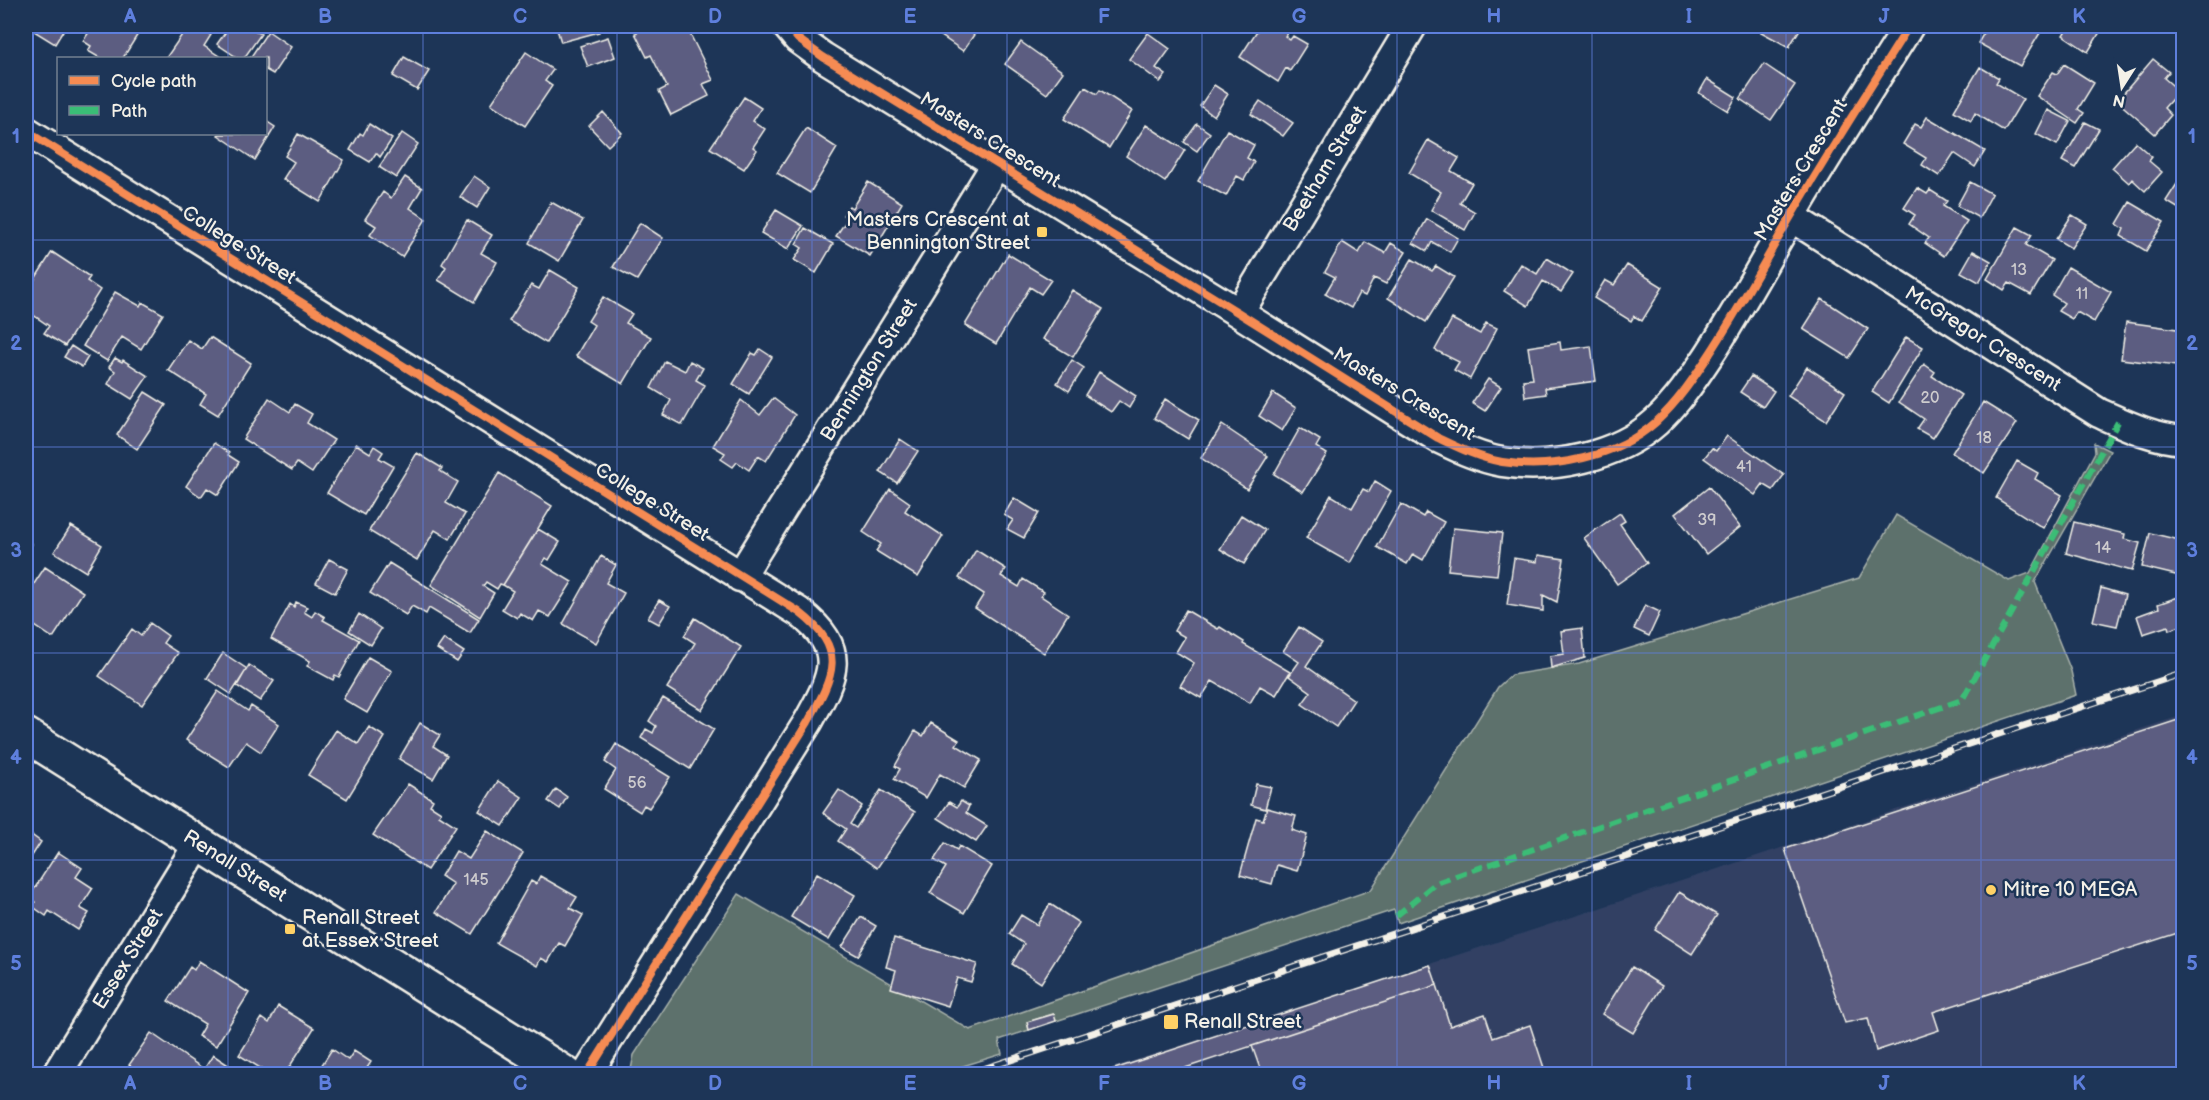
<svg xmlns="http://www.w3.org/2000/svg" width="2209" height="1100" viewBox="0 0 2209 1100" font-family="'Balsamiq Sans',sans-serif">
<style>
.built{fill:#304164}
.green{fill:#5d716c;stroke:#a8b1aa;stroke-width:1.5}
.building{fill:#5b5d81;stroke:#f4f1e8;stroke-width:1.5}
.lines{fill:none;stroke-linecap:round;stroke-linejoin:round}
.street-casing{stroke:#f4f1e8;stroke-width:33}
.secondary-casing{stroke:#f4f1e8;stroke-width:38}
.street{stroke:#1d3557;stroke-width:28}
.secondary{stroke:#1d3557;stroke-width:33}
.rail-casing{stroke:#f4f1e8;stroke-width:7}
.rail{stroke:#1d3557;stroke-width:4.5;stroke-dasharray:14;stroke-linecap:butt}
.quiet{stroke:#3abd76;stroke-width:6;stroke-dasharray:12 6;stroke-linecap:butt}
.cycleway-casing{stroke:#1d3557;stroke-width:11}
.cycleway{stroke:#f68b52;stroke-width:8}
.grid{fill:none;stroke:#5e7fdd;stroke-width:1.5;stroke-opacity:0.55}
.poi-dot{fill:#ffd166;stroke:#1d3557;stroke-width:2}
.labels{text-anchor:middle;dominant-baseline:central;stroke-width:5;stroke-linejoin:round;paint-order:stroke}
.number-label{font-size:16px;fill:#ceccce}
.street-label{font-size:20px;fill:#f4f1e8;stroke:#1d3557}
.poi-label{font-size:20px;fill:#f4f1e8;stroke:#1d3557;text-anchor:start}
.neatline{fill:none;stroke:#5e7fdd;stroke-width:2}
.grid-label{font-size:20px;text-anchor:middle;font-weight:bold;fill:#5e7fdd}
</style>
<rect width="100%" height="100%" fill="#1d3557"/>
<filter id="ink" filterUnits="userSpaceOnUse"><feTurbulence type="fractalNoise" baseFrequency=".0167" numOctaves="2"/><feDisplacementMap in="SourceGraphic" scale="12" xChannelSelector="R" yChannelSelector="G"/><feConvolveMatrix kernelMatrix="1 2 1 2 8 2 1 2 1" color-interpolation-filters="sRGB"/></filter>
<g filter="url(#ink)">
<path class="built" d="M2183 715V1074H1093L1448 958Z"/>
<path class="green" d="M2094 443 2110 451 2035 582 2071 671 2076 695 1398 923 1394 910 1056 1021 1053 1014 1027 1022 1029 1030 999 1040 1002 1054 937 1074H630L634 1055 739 894 970 1030 1371 890 1498 687 1511 675 1579 664 1859 578 1896 515 2009 581 2030 573 2095 452Z"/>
<path class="building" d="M26 26H66L55 44Z
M93 26H143L123 58H100L88 51 91 46 83 41Z
M188 26H196L211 35 204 46 222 58H166Z
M230 26H248L261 34 244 58H238L217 44Z
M556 26H597L599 32 561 42Z
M651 26H674L675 28 686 26 713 80 703 84 709 96 671 115 659 91 667 87 651 55 647 57 635 33Z
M943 26H980L963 51 937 33Z
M1260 26H1292L1285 36 1290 40 1293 36 1307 44 1290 71 1286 68 1278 82 1240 57Z
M1750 26H1802L1789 47Z
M1988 26H2039L2043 28 2020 66 1978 43Z
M2069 26H2089L2100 32 2088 52 2063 35Z
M268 31 291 47 273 74 266 70V58H250Z
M1148 33 1170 49 1156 68 1166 75 1160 82 1129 59Z
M608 37 615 57 588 67 580 46Z
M1021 42 1063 72 1047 94 1005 64Z
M526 52 553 70 545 81 552 86 525 126 491 104Z
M404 57 429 71 417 90 393 76Z
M2153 59 2169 72 2164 78 2179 91 2164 108 2171 115 2155 134 2117 101Z
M1764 64 1795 85 1771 120 1740 99Z
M2064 64 2094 83 2078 109 2084 113 2077 123 2037 96 2053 72 2057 74Z
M1980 67 1999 78 1996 83 2023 99 2004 131 1975 113 1971 121 1954 111Z
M1707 79 1736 97 1728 111 1699 93Z
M1214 85 1228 94 1214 116 1200 106Z
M1085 87 1097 94 1100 90 1132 111 1109 148 1064 119Z
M744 97 761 108 753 121 765 129 753 147 757 150 744 169 710 148Z
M1260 101 1293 123 1283 136 1251 114Z
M2048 110 2070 121 2057 145 2036 134Z
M603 112 622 133 608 146 589 126Z
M1927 117 1985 151 1975 167 1954 153 1939 176 1922 165 1926 158 1903 144 1915 124 1921 127Z
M266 121 275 127 255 160 218 135 219 134H266Z
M2085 122 2099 129 2075 168 2062 161Z
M369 124 392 139 380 157 376 153 370 162 350 150 360 133 363 135Z
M1197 124 1210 133 1197 151 1184 142Z
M1146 125 1185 150 1165 182 1126 156Z
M806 128 837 148 810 193 777 173Z
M1227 130 1254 145 1247 158 1254 162 1244 180 1237 176 1226 196 1198 181Z
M402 133 418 144 396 178 379 167Z
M298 134 344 160 320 202 283 179 294 162 285 156Z
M1428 140 1459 158 1451 171 1472 183 1460 203 1475 212 1465 230 1431 210 1441 192 1409 173Z
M2135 142 2152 157 2149 161 2162 172 2145 191 2132 179 2129 183 2112 168Z
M2184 173V212L2166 201Z
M474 176 490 187 477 208 460 197Z
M405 177 422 188 410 208 426 219 402 257 370 235 376 226 365 219 383 192 391 198Z
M868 182 902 203 870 256 836 236 848 218 843 215 849 206 852 208Z
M1970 182 1992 194 1979 218 1957 206Z
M1917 188 1927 194 1930 190 1947 201 1943 206 1967 221 1944 256 1925 243 1929 238 1909 224 1915 215 1904 208Z
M551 202 583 220 559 261 529 243Z
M2130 202 2164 222 2146 251 2121 236 2124 229 2117 224Z
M776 210 803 226 788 249 761 233Z
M2072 215 2087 224 2071 248 2056 239Z
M1427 219 1458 238 1450 252 1432 242 1427 251 1413 243Z
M467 220 492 235 481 253 497 262 474 302 438 280 446 267 442 264Z
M640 223 663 238 637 280 613 267Z
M2017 227 2032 235 2026 245 2052 260 2031 295 2009 283 2004 290 1987 279Z
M805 228 833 244 816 273 794 260 802 248 796 244Z
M1342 242 1359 253 1365 242 1385 253 1391 243 1406 252 1386 284 1374 278 1365 296 1359 293 1351 308 1325 294 1335 277 1325 272Z
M1973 251 1991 261 1979 282 1961 272Z
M52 252 90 277 87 281 100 290 65 346 44 333 49 326 26 310V293Z
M1008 254 1051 280 1041 294 1030 287 996 344 965 325Z
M1547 258 1573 274 1561 292 1543 281 1528 306 1504 291 1521 264 1537 274Z
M1412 259 1432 271 1436 266 1454 277 1426 322 1388 298Z
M1627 265 1663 287 1642 321 1634 316 1631 321 1594 298 1605 280 1614 285Z
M2068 267 2111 292 2094 322 2077 312 2072 319 2058 311 2064 303 2052 295Z
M550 270 579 287 546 343 509 321 531 285 539 289Z
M1072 290 1103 309 1073 357 1043 339Z
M115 292 140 306 142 302 163 314 141 349 122 337 107 361 83 346Z
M603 297 632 314 626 323 651 337 623 384 576 356 594 325 588 321Z
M1822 299 1868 329 1849 358 1803 329Z
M1452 319 1480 334 1486 323 1497 328 1470 379 1454 370 1459 362 1435 350Z
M2126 322 2184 330V367L2121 359Z
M210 337 251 363 218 415 200 404 206 394 168 370 188 340 202 349Z
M1906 337 1923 347 1889 403 1872 392Z
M1560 342 1561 350 1591 346 1596 381 1545 388 1546 394 1525 397 1523 380 1533 379 1528 347Z
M71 346 88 357 82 367 64 357Z
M760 349 772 357 749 394 733 384 752 353 756 355Z
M115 358 122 362 123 360 148 376 132 399 108 384 115 371 109 367Z
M1072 360 1084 368 1069 391 1057 383Z
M665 361 685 371 690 361 703 368 696 380 705 385 682 425 663 415 671 400 651 388Z
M1924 364 1935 372 1932 376 1961 395 1933 438 1917 429 1924 419 1899 402Z
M1807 367 1845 392 1826 421 1788 396Z
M1099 372 1136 396 1129 408 1119 401 1111 412 1085 395Z
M1751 376 1774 391 1763 407 1740 392Z
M1488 379 1501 387 1485 411 1472 403Z
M145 392 166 405 137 449 117 435Z
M1273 393 1296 408 1282 431 1259 416Z
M269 398 290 412 295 404 312 414 307 423 334 440 312 473 297 463 292 470 243 439Z
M773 398 795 415 766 461 758 456 749 470 737 462 733 467 721 459 725 453 713 446 741 400 760 415Z
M1165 399 1199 420 1188 439 1154 418Z
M1983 402 2017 423 1984 473 1952 453Z
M1222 425 1268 456 1247 489 1201 458Z
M1300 428 1320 440 1316 447 1327 454 1303 492 1274 474Z
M1727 436 1784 475 1773 490 1763 484 1755 495 1704 458 1712 448 1716 451Z
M900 439 918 451 897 483 880 472Z
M214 443 229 453 228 455 239 462 218 495 207 488 201 497 186 486Z
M356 444 370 453 374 446 383 452 379 458 393 466 364 515 327 493Z
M417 453 442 468 440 471 458 482 446 503 465 514 450 539 435 530 417 560 369 531Z
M2017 461 2038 473 2035 479 2062 495 2043 528 1996 498Z
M499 473 552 506 503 585 500 584 497 589 486 582 483 586 494 593 480 617 431 585Z
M1375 481 1391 491 1350 563 1306 538 1331 495 1352 508 1363 489 1369 492Z
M1709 487 1740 527 1706 554 1675 514Z
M890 489 910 503 905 511 943 536 918 577 876 551 881 544 863 532Z
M1014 498 1039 513 1024 538 1007 529 1013 520 1004 515Z
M1401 504 1423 517 1426 512 1444 522 1423 560 1413 554 1407 564 1377 547Z
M1620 513 1625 521 1620 524 1647 563 1617 584 1584 538Z
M1241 515 1265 530 1244 564 1220 549Z
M2074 522 2125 534 2124 539 2140 543 2132 571 2066 553Z
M71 526 102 545 86 572 54 552Z
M1453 528 1502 533 1497 575 1448 570Z
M538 529 560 542 549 560 546 558 542 564 572 582 550 617 539 611 533 621 520 613 517 618 502 609 513 591 503 585Z
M2150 533 2184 541V577L2142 567Z
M26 540 32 544 26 557Z
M976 550 1006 569 1001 576 1019 587 1023 579 1044 592 1041 596 1068 614 1044 653 975 608 984 594 959 578Z
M1538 555 1564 559 1557 602 1543 595V611L1507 605 1514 558 1537 562Z
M601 556 616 565 606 583 624 593 596 643 563 624Z
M329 559 348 569 335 593 316 583Z
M389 563 479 619 470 633 429 608 426 614 412 606 406 615 370 593Z
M45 567 83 592 53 638 26 620V596Z
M2101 588 2125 595 2117 626 2093 621Z
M2184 595V625L2169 630 2168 626 2143 634 2137 616 2159 608 2158 604Z
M659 600 670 606 659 624 648 618Z
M296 602 307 607 304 612 312 617 315 611 325 617 323 620 359 640 339 677 335 675 333 680 307 666 310 661 271 639 290 604 294 607Z
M1645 605 1660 612 1649 636 1634 629Z
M1186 610 1218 629 1220 627 1244 642 1243 644 1290 672 1276 695 1260 686 1250 703 1212 681 1201 698 1180 686 1194 663 1176 652 1185 637 1174 631Z
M359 614 381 629 371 645 349 631Z
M695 618 741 647 702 710 667 688 695 643 684 636Z
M150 623 168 636 163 643 178 653 142 705 99 676 132 629 141 636Z
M1299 627 1322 642 1306 666 1354 700 1336 727 1302 704 1311 692 1289 676 1299 662 1283 651Z
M1582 628 1585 658 1551 668 1550 656 1564 654 1561 631Z
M444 639 464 652 457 662 437 649Z
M223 653 247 669 231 694 207 678Z
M368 657 392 671 367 713 343 699Z
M249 665 274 681 260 701 237 686Z
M218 691 248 711 251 706 279 724 261 752 246 742 229 767 186 740Z
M663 698 714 729 690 769 641 738 646 729 653 733 656 726 649 721Z
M2184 718V931L1933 1012 1939 1030 1876 1051 1868 1018 1845 1023 1785 849Z
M420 723 440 735 433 746 447 755 433 779 399 759Z
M931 723 959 740 956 745 981 760 964 788 940 774 926 798 894 779 900 769 895 766 915 731 923 736Z
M369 727 385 737 347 799 308 775 336 730 358 744Z
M616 744 670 777 649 808 644 805 640 812 604 789 616 770 605 762Z
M498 781 522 797 503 826 479 811Z
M408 784 433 800 430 805 441 812 439 815 456 826 427 870 373 835Z
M1256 784 1271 787 1265 809 1251 805Z
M556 789 567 797 560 809 548 801Z
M839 790 862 806 850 824 856 828 881 790 915 812 877 868 838 841 846 829 823 813Z
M961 801 969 806 966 813 987 826 976 842 938 818 949 802 957 807Z
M1267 808 1296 816 1292 830 1307 835 1297 871 1277 865 1272 884 1240 875 1256 818 1263 820Z
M26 831 41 842 26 865Z
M487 831 523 853 472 934 436 912 453 884 441 876 456 851 469 859Z
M945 843 957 850 959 846 992 866 964 913 930 893 946 867 934 860Z
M58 852 82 868 76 877 93 888 80 908 89 913 78 930 49 911 46 916 32 906 35 902 29 897Z
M817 873 855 895 829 940 791 917Z
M540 876 577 897 570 908 583 915 565 946 559 943 548 962 541 958 537 966 496 943 531 881 536 884Z
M1679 892 1717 915 1692 954 1655 930Z
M1050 904 1079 923 1041 983 1012 964 1024 944 1009 934 1021 915 1037 925Z
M861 917 876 926 858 956 842 947Z
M894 938 977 964 971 982 957 978 948 1006 891 988 896 970 886 967Z
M199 961 249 993 216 1046 198 1036 205 1024 168 1001 190 967 194 970Z
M1430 965 1437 985 1167 1074H1099Z
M1632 967 1662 986 1633 1033 1602 1014Z
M1437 985 1450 1026 1485 1014 1493 1038 1530 1025 1546 1074H1262L1252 1046Z
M278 1006 314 1028 285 1074H270L239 1055 262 1018 269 1023Z
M1054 1014 1056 1021 1029 1030 1027 1022Z
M151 1033 202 1068 197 1074H144L129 1065Z
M332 1049 348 1060 354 1051 371 1062 363 1074H316Z
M213 1055 239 1072 238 1074H201Z"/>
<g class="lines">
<g class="street-casing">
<path id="street" d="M787 26 798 39 823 57 1239 313 1438 438C1459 448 1479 458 1502 462 1552 470 1617 457 1656 422 1677 403 1693 379 1709 355 1738 311 1763 264 1790 218 1828 153 1869 90 1909 26
M26 131 799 612C848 650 834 675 808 722L587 1074
M1791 217 2099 413C2126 425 2153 438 2184 440
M1239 313 1412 26
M740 577 997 163
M57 1074 199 843"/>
</g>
<g class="secondary-casing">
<path id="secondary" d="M26 735 566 1074"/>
</g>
<use href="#street" class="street"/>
<use href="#secondary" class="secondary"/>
<g class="rail-casing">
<path id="rail" d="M968 1074 2184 673"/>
</g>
<use href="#rail" class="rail"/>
<path class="quiet" d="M1396 916 1436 883 1962 700 2118 422"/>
<g class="cycleway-casing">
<path id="cycleway" d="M787 26 798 39 823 57 1239 313 1438 438C1459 448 1479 458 1502 462 1552 470 1617 457 1656 422 1677 403 1693 379 1709 355 1738 311 1763 264 1790 218 1828 153 1869 90 1909 26
M26 131 799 612C848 650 834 675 808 722L587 1074"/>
</g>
<use href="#cycleway" class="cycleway"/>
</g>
</g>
<path class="grid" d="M228 26V58M423 26V1074M617 26V1074M812 26V1074M1007 26V1074M1202 26V1074M1397 26V1074M1592 26V1074M1786 26V1074M1981 26V1074M228 134V1074M26 240H2184M26 447H2184M26 653H2184M26 860H2184"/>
<g class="poi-dot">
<rect x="1036" y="226" width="12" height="12" rx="3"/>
<circle cx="1991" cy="890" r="6"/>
<rect x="284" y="923" width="12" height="12" rx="3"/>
<rect x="1163" y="1014" width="16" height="16" rx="3"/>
</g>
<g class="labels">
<g class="number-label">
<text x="2019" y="270">13</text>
<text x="2082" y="294">11</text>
<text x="1930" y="398">20</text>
<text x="1984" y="438">18</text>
<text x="1744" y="467">41</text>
<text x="1707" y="520">39</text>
<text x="2103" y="548">14</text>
<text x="637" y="783">56</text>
<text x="476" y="880">145</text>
</g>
<g class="street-label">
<text transform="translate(990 140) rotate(32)">Masters Crescent</text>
<text transform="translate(1325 169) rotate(-59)">Beetham Street</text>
<text transform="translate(1801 170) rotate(-59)">Masters Crescent</text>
<text transform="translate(239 245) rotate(32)">College Street</text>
<text transform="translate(1983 339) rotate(32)">McGregor Crescent</text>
<text transform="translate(869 370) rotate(-58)">Bennington Street</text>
<text transform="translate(1404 394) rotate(31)">Masters Crescent</text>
<text transform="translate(652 502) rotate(32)">College Street</text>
<text transform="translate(235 866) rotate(32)">Renall Street</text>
<text transform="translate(128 959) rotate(-58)">Essex Street</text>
</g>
<g class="poi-label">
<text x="1030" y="220" text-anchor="end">Masters Crescent at<tspan x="1030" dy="23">Bennington Street</tspan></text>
<text x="2003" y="890">Mitre 10 MEGA</text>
<text x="302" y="918">Renall Street<tspan x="302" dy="23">at Essex Street</tspan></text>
<text x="1184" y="1022">Renall Street</text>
</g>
</g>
<rect width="2209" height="1100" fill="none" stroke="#1d3557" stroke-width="66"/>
<rect x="57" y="57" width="210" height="78" fill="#1d3557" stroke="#738091" stroke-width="1.5"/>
<rect x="69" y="76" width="30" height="9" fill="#f68b52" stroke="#738091" stroke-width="1.5"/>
<text x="111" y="87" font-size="18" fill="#f4f1e8">Cycle path</text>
<rect x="69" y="106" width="30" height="9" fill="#3abd76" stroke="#738091" stroke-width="1.5"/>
<text x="111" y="117" font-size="18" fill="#f4f1e8">Path</text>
<g transform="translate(2122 87) rotate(192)" stroke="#1d3557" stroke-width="4.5" paint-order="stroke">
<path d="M0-4.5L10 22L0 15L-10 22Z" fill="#f4f1e8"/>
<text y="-9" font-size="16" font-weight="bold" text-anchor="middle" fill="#f4f1e8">N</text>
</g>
<rect x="33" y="33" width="2143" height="1034" class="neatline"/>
<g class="grid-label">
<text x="130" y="23">A</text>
<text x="325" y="23">B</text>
<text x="520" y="23">C</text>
<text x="715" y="23">D</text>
<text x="910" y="23">E</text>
<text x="1104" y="23">F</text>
<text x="1299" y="23">G</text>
<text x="1494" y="23">H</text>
<text x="1689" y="23">I</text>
<text x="1884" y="23">J</text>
<text x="2079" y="23">K</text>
<text x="16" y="143">1</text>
<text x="2192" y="143">1</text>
<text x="16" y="350">2</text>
<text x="2192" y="350">2</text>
<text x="16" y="557">3</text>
<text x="2192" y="557">3</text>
<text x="16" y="764">4</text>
<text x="2192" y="764">4</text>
<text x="16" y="970">5</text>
<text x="2192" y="970">5</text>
<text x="130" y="1090">A</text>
<text x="325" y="1090">B</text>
<text x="520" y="1090">C</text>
<text x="715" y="1090">D</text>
<text x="910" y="1090">E</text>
<text x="1104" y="1090">F</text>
<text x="1299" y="1090">G</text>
<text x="1494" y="1090">H</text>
<text x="1689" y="1090">I</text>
<text x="1884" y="1090">J</text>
<text x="2079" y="1090">K</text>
</g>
</svg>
